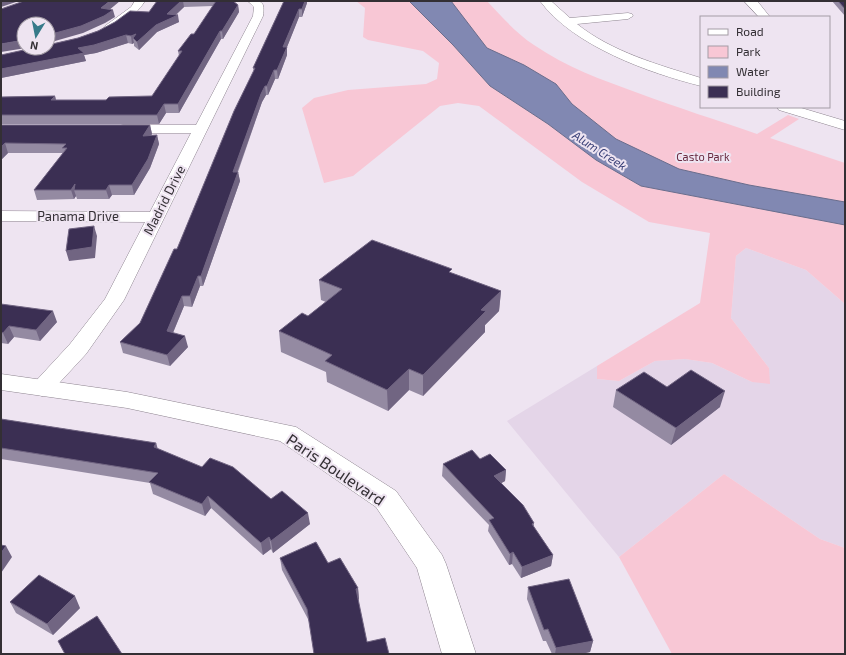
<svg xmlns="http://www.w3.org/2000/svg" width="846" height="655" viewBox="0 0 846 655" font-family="'Exo 2',sans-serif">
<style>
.built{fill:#e4d5e8}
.green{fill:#f8c7d5}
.water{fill:#8188b2;stroke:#6a6d8c}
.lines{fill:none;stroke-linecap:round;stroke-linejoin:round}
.minor-casing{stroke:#8e8590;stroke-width:1}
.tertiary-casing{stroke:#8e8590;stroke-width:1}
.minor{fill:#fff;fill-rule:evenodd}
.tertiary{fill:#fff;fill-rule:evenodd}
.wall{fill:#948aa2}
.shaded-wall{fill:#716582}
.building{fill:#3b2f53;stroke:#716582}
.labels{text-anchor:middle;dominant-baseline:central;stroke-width:4;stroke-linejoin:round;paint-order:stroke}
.far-park-label{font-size:11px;fill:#692b41;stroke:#eee4f1}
.far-water-label{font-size:12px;font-style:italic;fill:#3b4178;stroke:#eee4f1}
.street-label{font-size:13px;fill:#332f34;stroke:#eee4f1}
.near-street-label{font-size:16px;fill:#332f34;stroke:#eee4f1}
</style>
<rect width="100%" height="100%" fill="#eee4f1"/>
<path class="built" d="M746 248 806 270 845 304V548L820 539 724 474 619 557 507 421 597 366V379L619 381 655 361 685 359 712 363 752 382 769 368 731 318 736 256Z"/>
<path class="green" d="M356 1H409L453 45 490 86 548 124 596 160 641 186 845 225V304L806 270 746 248 736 256 731 318 769 368 770 384 752 382 712 363 685 359 655 361 619 381 597 379V366L700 303 710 233 649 222 582 182 479 106 458 103 440 106 353 176 324 183 302 108 314 98 348 90 426 84 437 79 439 63 423 51 368 40 363 37 365 8Z
M434 1H487C502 17 516 33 534 45 566 67 602 80 638 93 678 108 717 120 757 134L788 115 799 119 770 138 845 163V219L689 193 485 58Z
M724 474 820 539 845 548V654H672L619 557Z"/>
<path class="water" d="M409 1H451L487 48 524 65 556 84 572 104 616 139 679 169 749 185 845 202V225L641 186 596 160 548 124 490 86 453 45Z"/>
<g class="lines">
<g class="minor-casing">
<path id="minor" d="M135 1H145C139 11 117 33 105 30L103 28 105 26 131 7Z
M248 1C262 1 265 1 263 16L124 300 86 354 50 393 42 396 34 393 31 388 34 383 70 344 105 299 145 222 1 221V211L150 212 191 133H123L118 132 116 129 118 126 123 125H196L253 16 254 7Z
M540 1H551L570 18 628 13 632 14 633 16 628 19 577 24C612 52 659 65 701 78V86C649 73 573 46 540 1Z
M744 1 758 2 770 17H759Z
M777 107H798L845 121V130L779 110Z"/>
</g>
<g class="tertiary-casing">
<path id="tertiary" d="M1 374 127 392 296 427 396 491 442 555 446 564 476 654H442L417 568 376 507 280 441 127 408 1 390Z"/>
</g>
<use href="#minor" class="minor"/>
<use href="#tertiary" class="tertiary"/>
</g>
<path class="wall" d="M157 1H233L238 5 239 12 223 39H221L179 113H166L159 124H1V97L55 96 56 100H103L152 96 179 56 178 51 194 34 213 6 184 7 176 15 179 22 157 32 139 50 134 46V43L132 44 128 43 96 53 84 55 86 61 1 78V55L78 38 149 12Z
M284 1H307V3L302 17H299L287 47V55L278 79H275L268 95H266L262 102 238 172 240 181 203 286H200L192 307 184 306 173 333 188 347 170 366 123 353 120 342 140 323 177 249 254 71 253 68Z
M832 1H845V16Z
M1 125H150L152 134 151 135H157L159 144 150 168 134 195H112L109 199H77L76 196 74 199 37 200 34 190 63 153H8L1 160Z
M452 273 501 291 499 311 485 325V332L423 396 409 390 388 411 327 382 326 372 281 352 279 331 308 316 326 302 321 300 319 280Z
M1 304 57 322 40 341 14 337 8 344 1 343Z
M667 387 720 407 671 445 613 407 616 390Z
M1 419 156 443 158 449 271 499 310 524 273 553 271 549 263 555 211 508 205 516 153 494 150 483 1 459Z
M480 459 506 470 505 481 501 483 534 523V527L553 555 551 566 521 578 512 564 509 565 488 531 489 525 442 476 443 464Z
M280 558 328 563 358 588 359 599 358 600 367 642 389 654 309 621 282 570Z
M528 587 593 641 590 652 581 654H552L546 641H543L527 599Z
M10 602 80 608 53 635 16 613Z"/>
<path class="shaded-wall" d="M1 1H19L1 7Z
M110 1H120L102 16 101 8Z
M181 1H183L184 7 173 17 178 15 179 22 157 32 139 50 137 42Z
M305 1H307V3L302 17V9Z
M238 5 239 12 223 39 222 31Z
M299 9V17L287 47V55L278 79 277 70 283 47Z
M113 10 115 17 105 23 83 33 48 43V35Z
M220 31 221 39 179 113 178 104Z
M136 34 133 38 134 43 132 44 131 36Z
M126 35 128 43 96 53 84 55 86 61 1 78V69Z
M24 40V48H26L1 52V44Z
M274 70 275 79 268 95 267 86Z
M265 86 266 95 262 102 234 181 233 172 261 94Z
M55 96 57 105 51 100Z
M164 104 166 113 159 124 157 115Z
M150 125 152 134 145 145 143 136Z
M157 135 159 144 150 168 134 195 132 185Z
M5 143 8 153 1 160V147Z
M238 172 240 181 203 286 201 276Z
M75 184 74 190 76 196 74 199 71 190Z
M109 185 112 195 109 199 106 190Z
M94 226 97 236 95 258 69 261 66 251Z
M198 276 200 286 192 307 190 296Z
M501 291 499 311 485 325V332L423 396V375L481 310Z
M182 296 184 306 169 342 167 331Z
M53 311 57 322 40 341 36 330Z
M9 326 14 337 8 344 3 333Z
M185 336 188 347 170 366 167 355Z
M409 369V390L388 411 387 390Z
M725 391 720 407 671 445 676 428Z
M156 443 159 455 154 447Z
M506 470 505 481 493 488 494 476Z
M208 496 211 508 205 516 202 504Z
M308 513 310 524 273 553 271 541Z
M269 537 271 549 263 555 261 543Z
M6 546 12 557 1 573V553Z
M513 552 512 564 509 565 510 554Z
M553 555 551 566 521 578 522 567Z
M358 588 359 599 357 600 356 589Z
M75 596 80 608 53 635 47 624Z
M593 641 590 652 581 654H555L556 648Z"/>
<path class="building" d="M24 1H110L101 8 113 10 104 16 81 26 48 35V24H24V40L1 44V9Z
M157 1H181L167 14 178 15 156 25 137 42 133 38 136 34 131 36 126 35 94 45 78 48 84 53 1 69V55L33 48H48V45L78 38 98 31 115 22 130 11 149 12Z
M216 1H233L238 5 222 31H220L178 104H164L157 115H1V97L55 96 51 100H106L109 97 152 96 182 51H178L191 34H194Z
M284 1H305L302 9H299L283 47H287L277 70H274L267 86H265L261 94 233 172H238L201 276H198L190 296H182L167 331 185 336 167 355 120 342 140 323 174 249H177L234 111 255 68H253Z
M838 1H845V9Z
M1 125H150L143 136 157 135 148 159 132 185H109L106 190H74L75 184 71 190H34L67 148H62L66 144 5 143 1 147Z
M94 226 92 247 66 251 69 229Z
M372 240 452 269 449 272 501 291 481 310 486 311 423 375 409 369 387 390 325 361 332 355 279 331 302 313 308 316 342 289 319 280Z
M1 304 53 311 36 330 9 326 3 333 1 332Z
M691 370 725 391 676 428 616 390 644 372 667 387Z
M1 419 156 443 154 447 202 467 210 458 233 467 271 499 282 491 308 513 271 541 269 537 261 543 208 496 202 504 149 482 158 473 1 448Z
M472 450 480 459 490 454 506 470 494 476 523 505 534 523 532 524 553 555 522 567 513 552 510 554 489 520 494 518 443 464Z
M316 542 328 563 340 558 358 588 356 589 367 642 385 638 389 654H314L307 609 280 558Z
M1 545 6 546 1 553Z
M39 575 75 596 47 624 10 602Z
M569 579 593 641 556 648 548 629 544 630 528 587Z
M97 616 122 654H65L58 641Z"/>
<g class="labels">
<g class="far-park-label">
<text x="703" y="156">Casto Park</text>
</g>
<g class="far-water-label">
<text transform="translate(600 150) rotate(33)">Alum Creek</text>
</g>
<g class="street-label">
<text transform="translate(164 200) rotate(-63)">Madrid Drive</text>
<text x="78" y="216">Panama Drive</text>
</g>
<g class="near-street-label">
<text transform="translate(336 469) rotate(34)">Paris Boulevard</text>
</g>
</g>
<rect width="846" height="655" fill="none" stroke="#332f34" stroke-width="4"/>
<rect x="700" y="16" width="130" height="92" fill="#eee4f1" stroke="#a39ca5"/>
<rect x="708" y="29" width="20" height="6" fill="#ffffff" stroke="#a39ca5"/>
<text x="736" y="36" font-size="12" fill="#332f34">Road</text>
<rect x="708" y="46" width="20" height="12" fill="#f8c7d5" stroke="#a39ca5"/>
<text x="736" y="56" font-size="12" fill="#332f34">Park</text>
<rect x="708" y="66" width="20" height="12" fill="#8188b2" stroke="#a39ca5"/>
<text x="736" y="76" font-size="12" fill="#332f34">Water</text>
<rect x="708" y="86" width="20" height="12" fill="#3b2f53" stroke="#a39ca5"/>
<text x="736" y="96" font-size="12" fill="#332f34">Building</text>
<g transform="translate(36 36) rotate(190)"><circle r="19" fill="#eee4f1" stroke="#a39ca5"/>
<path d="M0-3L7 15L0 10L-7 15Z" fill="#367a89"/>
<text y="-6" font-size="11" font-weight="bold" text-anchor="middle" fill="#332f34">N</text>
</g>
</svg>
